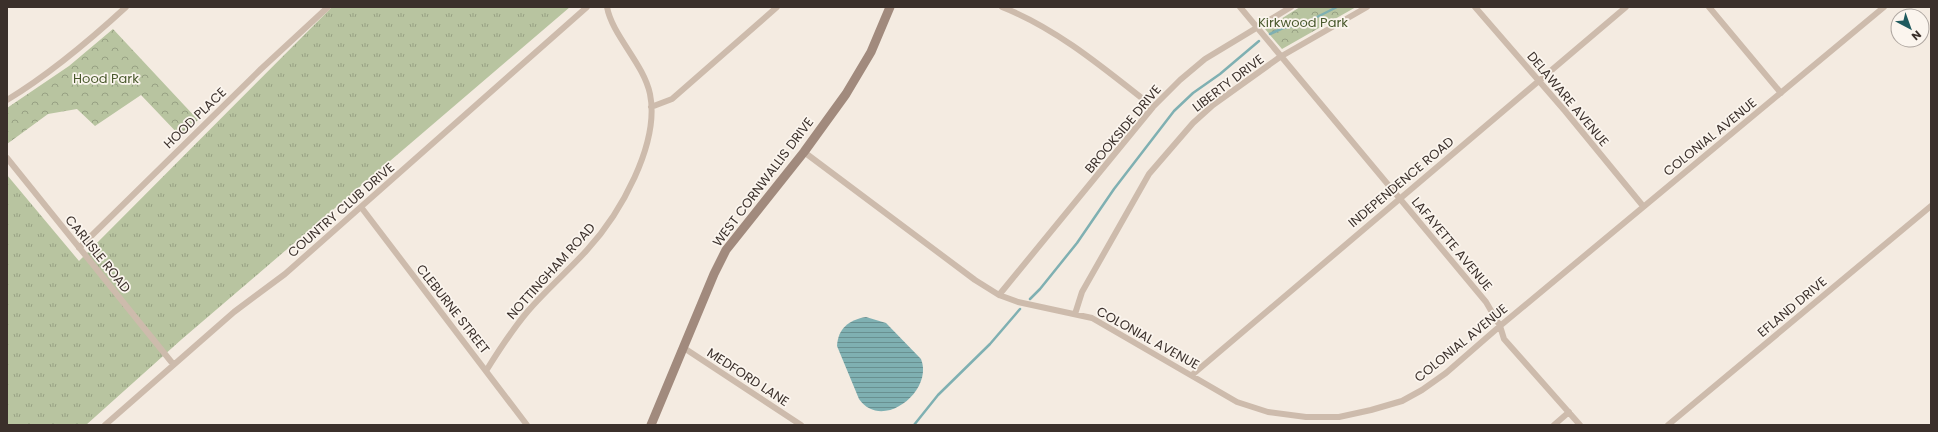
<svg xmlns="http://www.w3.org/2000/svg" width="1938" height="432" viewBox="0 0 1938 432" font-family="Poppins,sans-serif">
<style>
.grass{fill:url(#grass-tufts)}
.park{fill:url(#park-crowns)}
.water{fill:url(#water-rules)}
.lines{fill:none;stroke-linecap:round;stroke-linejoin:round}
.stream{stroke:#7fb0b2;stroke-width:2.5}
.street{stroke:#cdbbac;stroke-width:6}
.secondary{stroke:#a18a7d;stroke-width:9}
.labels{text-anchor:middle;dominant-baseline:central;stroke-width:3.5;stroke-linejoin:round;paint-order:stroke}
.park-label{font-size:13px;fill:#4a5a2e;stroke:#fbf5ee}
.street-label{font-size:13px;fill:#3b302b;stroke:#fbf5ee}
</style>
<defs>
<pattern id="grass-tufts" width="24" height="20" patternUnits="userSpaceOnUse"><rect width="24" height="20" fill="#b8c4a0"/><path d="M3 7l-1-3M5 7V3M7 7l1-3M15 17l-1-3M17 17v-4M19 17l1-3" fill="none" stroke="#97a083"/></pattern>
<pattern id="park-crowns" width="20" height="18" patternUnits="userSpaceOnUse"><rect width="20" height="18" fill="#b8c4a0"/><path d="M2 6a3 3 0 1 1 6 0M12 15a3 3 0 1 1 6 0" fill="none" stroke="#97a083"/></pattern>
<pattern id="water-rules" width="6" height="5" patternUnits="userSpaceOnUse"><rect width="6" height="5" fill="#7fb0b2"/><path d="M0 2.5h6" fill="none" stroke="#699091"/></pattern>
</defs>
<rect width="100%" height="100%" fill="#f4ebe1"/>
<path class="grass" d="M332 7H570L182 339 86 425H7V175L79 261Z"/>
<path class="park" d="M1300 7H1356L1282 49 1265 29Z
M113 29 198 120 181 137 141 95 95 126 77 109 48 114 7 144V108L69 66Z"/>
<path class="water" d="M866 317 886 323 921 359C934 391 882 432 859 399L837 346C838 328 849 320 866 317Z"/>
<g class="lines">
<path class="stream" d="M1270 34 1283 28 1303 24 1337 7
M1030 299 1040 289 1077 243 1114 189 1174 111 1193 93 1220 74 1259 41
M914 425 938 395 990 344 1020 309"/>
<path class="street" d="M1002 7C1058 29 1106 70 1153 107
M1240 7 1486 302 1500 326 1504 339 1580 425
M1475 7 1565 111 1643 206
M1709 7 1781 93
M7 100C50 74 89 41 126 7
M651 107 672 99 777 7
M804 152 975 280 999 295 1018 302 1092 318 1237 402 1268 412 1306 417H1339L1371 410 1402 401 1422 390 1446 373 1500 326 1884 7
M7 158 173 364
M361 207 527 425
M79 248 261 69 328 7
M999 295 1153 107 1180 80 1205 59 1291 7
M1075 314 1082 292 1149 174 1193 123 1213 105 1280 57 1367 7
M684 348 801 425
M486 371C499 350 512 330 528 311 546 290 568 271 587 250 620 214 660 144 650 94 644 64 612 35 607 7
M1192 375 1626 7
M105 425 234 312 285 274 587 7
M1554 425 1569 412
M1668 425 1931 206"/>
<path class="secondary" d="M651 425 714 274 726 250 804 152 846 94 871 52 890 7"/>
</g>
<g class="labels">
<g class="park-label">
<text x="1303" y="22">Kirkwood Park</text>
<text x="106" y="78">Hood Park</text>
</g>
<g class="street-label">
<text transform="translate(1228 83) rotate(-37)">LIBERTY DRIVE</text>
<text transform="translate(1568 99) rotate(50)">DELAWARE AVENUE</text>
<text transform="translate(195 118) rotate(-44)">HOOD PLACE</text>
<text transform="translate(1123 129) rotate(-50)">BROOKSIDE DRIVE</text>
<text transform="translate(1710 137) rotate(-39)">COLONIAL AVENUE</text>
<text transform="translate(763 182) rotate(-53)">WEST CORNWALLIS DRIVE</text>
<text transform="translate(1401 182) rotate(-40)">INDEPENDENCE ROAD</text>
<text transform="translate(341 210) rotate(-41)">COUNTRY CLUB DRIVE</text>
<text transform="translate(1452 244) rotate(50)">LAFAYETTE AVENUE</text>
<text transform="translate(98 254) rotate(51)">CARLISLE ROAD</text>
<text transform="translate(551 271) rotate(-48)">NOTTINGHAM ROAD</text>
<text transform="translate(1792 307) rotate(-40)">EFLAND DRIVE</text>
<text transform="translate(453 309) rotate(52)">CLEBURNE STREET</text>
<text transform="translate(1148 338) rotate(29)">COLONIAL AVENUE</text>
<text transform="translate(1461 343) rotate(-39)">COLONIAL AVENUE</text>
<text transform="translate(748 377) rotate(33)">MEDFORD LANE</text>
</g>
</g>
<rect width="1938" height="432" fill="none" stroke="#3b302b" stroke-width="16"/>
<g transform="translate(1910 28) rotate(139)"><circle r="19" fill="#fbf5ee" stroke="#aea6a0"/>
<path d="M0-3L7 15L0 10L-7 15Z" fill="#1f5a5e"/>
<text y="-6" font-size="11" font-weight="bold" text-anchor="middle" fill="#3b302b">N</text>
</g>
</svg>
